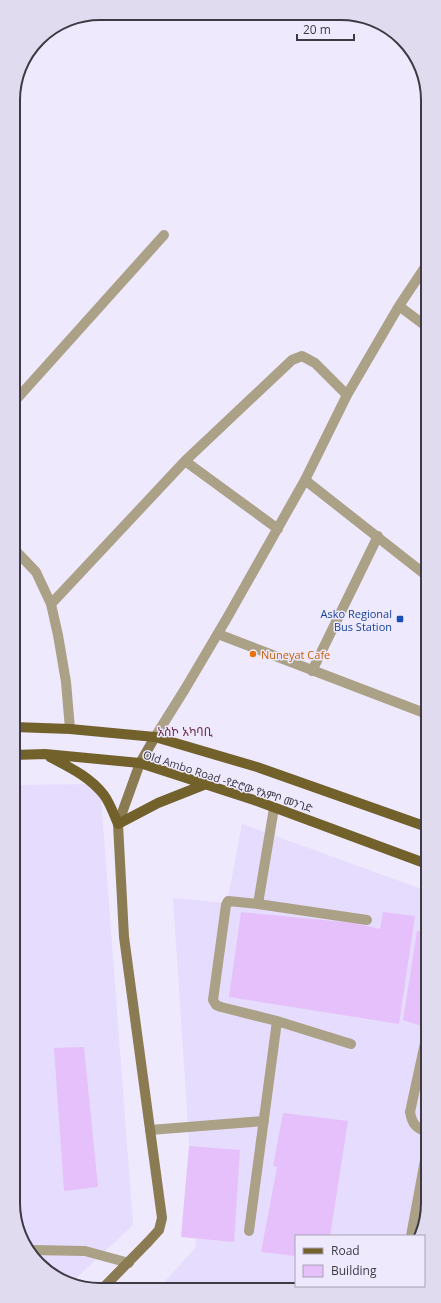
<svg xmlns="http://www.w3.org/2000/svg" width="441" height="1303" viewBox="0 0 441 1303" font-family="'Open Sans','Noto Sans Ethiopic',sans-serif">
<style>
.built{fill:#e6dcfd}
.building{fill:#e6c0fa}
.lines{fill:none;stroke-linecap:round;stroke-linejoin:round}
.lane{stroke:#aba186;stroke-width:10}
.street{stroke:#aba186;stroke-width:10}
.secondary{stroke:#8a7b53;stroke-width:10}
.primary{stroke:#73612c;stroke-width:10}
.transit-dot{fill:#1a4fb4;stroke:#efe9fe;stroke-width:1.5}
.food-dot{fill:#e8710a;stroke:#efe9fe;stroke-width:1.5}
.labels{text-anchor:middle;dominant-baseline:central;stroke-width:3;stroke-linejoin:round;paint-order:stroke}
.transit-label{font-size:11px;fill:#164399;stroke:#efe9fe;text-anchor:end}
.food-label{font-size:11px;fill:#c56008;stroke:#efe9fe;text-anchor:start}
.street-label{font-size:11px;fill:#3d3a44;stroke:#efe9fe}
.neighbourhood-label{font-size:12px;fill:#6d2a45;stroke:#efe9fe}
.rim{fill:none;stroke:#3d3a44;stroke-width:2}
</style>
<rect width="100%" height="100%" fill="#efe9fe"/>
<path class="built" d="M100 784 133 1225 72 1282 39 1265 15 1220 14 785Z
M242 824 427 891 428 1208 416 1236H296V1286H362L358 1288H159L196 1247 173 898 227 903Z"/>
<path class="building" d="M241 912 354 923 380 929 383 912 415 916 399 1024 229 997Z
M417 931 427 933 428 992 422 1026 403 1020Z
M84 1047 98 1187 64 1191 54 1048Z
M283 1113 348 1121 330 1236H296V1256L261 1252 277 1167 273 1166Z
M189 1146 240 1150 234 1242 181 1237Z"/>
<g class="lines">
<path class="lane" d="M305 480 427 576
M218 634 427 714
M312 671 378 536
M258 904 274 808
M428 1029 410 1112C412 1123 416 1130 428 1131
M351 1044 277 1021 221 1007 216 1005 213 1000 226 905 228 901 258 904 367 920
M150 1130 264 1121
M249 1231 277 1021
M411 1236 428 1144"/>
<path class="street" d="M399 306 427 327
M14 402 164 235
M185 461 292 360 302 356 315 363 347 395
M14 549 36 572 51 604 58 635 66 682 70 729
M51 604 185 461 278 529
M155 737 185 689 227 618 305 480 347 395 399 306 427 264
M31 1250 85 1251 129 1263"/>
<path class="secondary" d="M103 1288 149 1241 159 1230 162 1218 124 937 118 824 140 763 155 737"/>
<path class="primary" d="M14 727 70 729 155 737 257 767 427 827
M14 755 45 754 140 763 254 800 427 864
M50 757C71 768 90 777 104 795 110 803 114 815 118 824L158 803 206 784"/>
</g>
<rect class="transit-dot" x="396" y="615" width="8" height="8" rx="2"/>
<circle class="food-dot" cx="253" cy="654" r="4"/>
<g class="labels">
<g class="transit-label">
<text x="392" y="613">Asko Regional<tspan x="392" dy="13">Bus Station</tspan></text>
</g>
<g class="food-label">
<text x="261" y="654">Nuneyat Cafe</text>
</g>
<g class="street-label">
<text transform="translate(228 781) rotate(18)">Old Ambo Road -የድሮው የአምቦ መንገድ</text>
</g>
<g class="neighbourhood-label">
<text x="185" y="731">አስኮ አካባቢ</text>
</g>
</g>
<path d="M0 0H441V1303H0ZM100 20H341A80 80 0 0 1 421 100V1203A80 80 0 0 1 341 1283H100A80 80 0 0 1 20 1203V100A80 80 0 0 1 100 20Z" fill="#e1dbef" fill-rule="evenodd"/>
<path class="rim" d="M100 20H341A80 80 0 0 1 421 100V1203A80 80 0 0 1 341 1283H100A80 80 0 0 1 20 1203V100A80 80 0 0 1 100 20Z"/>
<rect x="295" y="1235" width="130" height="52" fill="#efe9fe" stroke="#a8a3b4"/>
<rect x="303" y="1248" width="20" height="6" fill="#73612c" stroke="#a8a3b4"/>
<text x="331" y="1255" font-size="12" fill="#3d3a44">Road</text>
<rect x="303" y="1265" width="20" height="12" fill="#e6c0fa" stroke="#a8a3b4"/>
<text x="331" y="1275" font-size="12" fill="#3d3a44">Building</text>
<path d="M297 34v6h57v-6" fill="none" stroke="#3d3a44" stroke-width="2"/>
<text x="303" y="34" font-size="12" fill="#3d3a44" stroke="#efe9fe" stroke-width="3" paint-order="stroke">20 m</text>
</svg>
